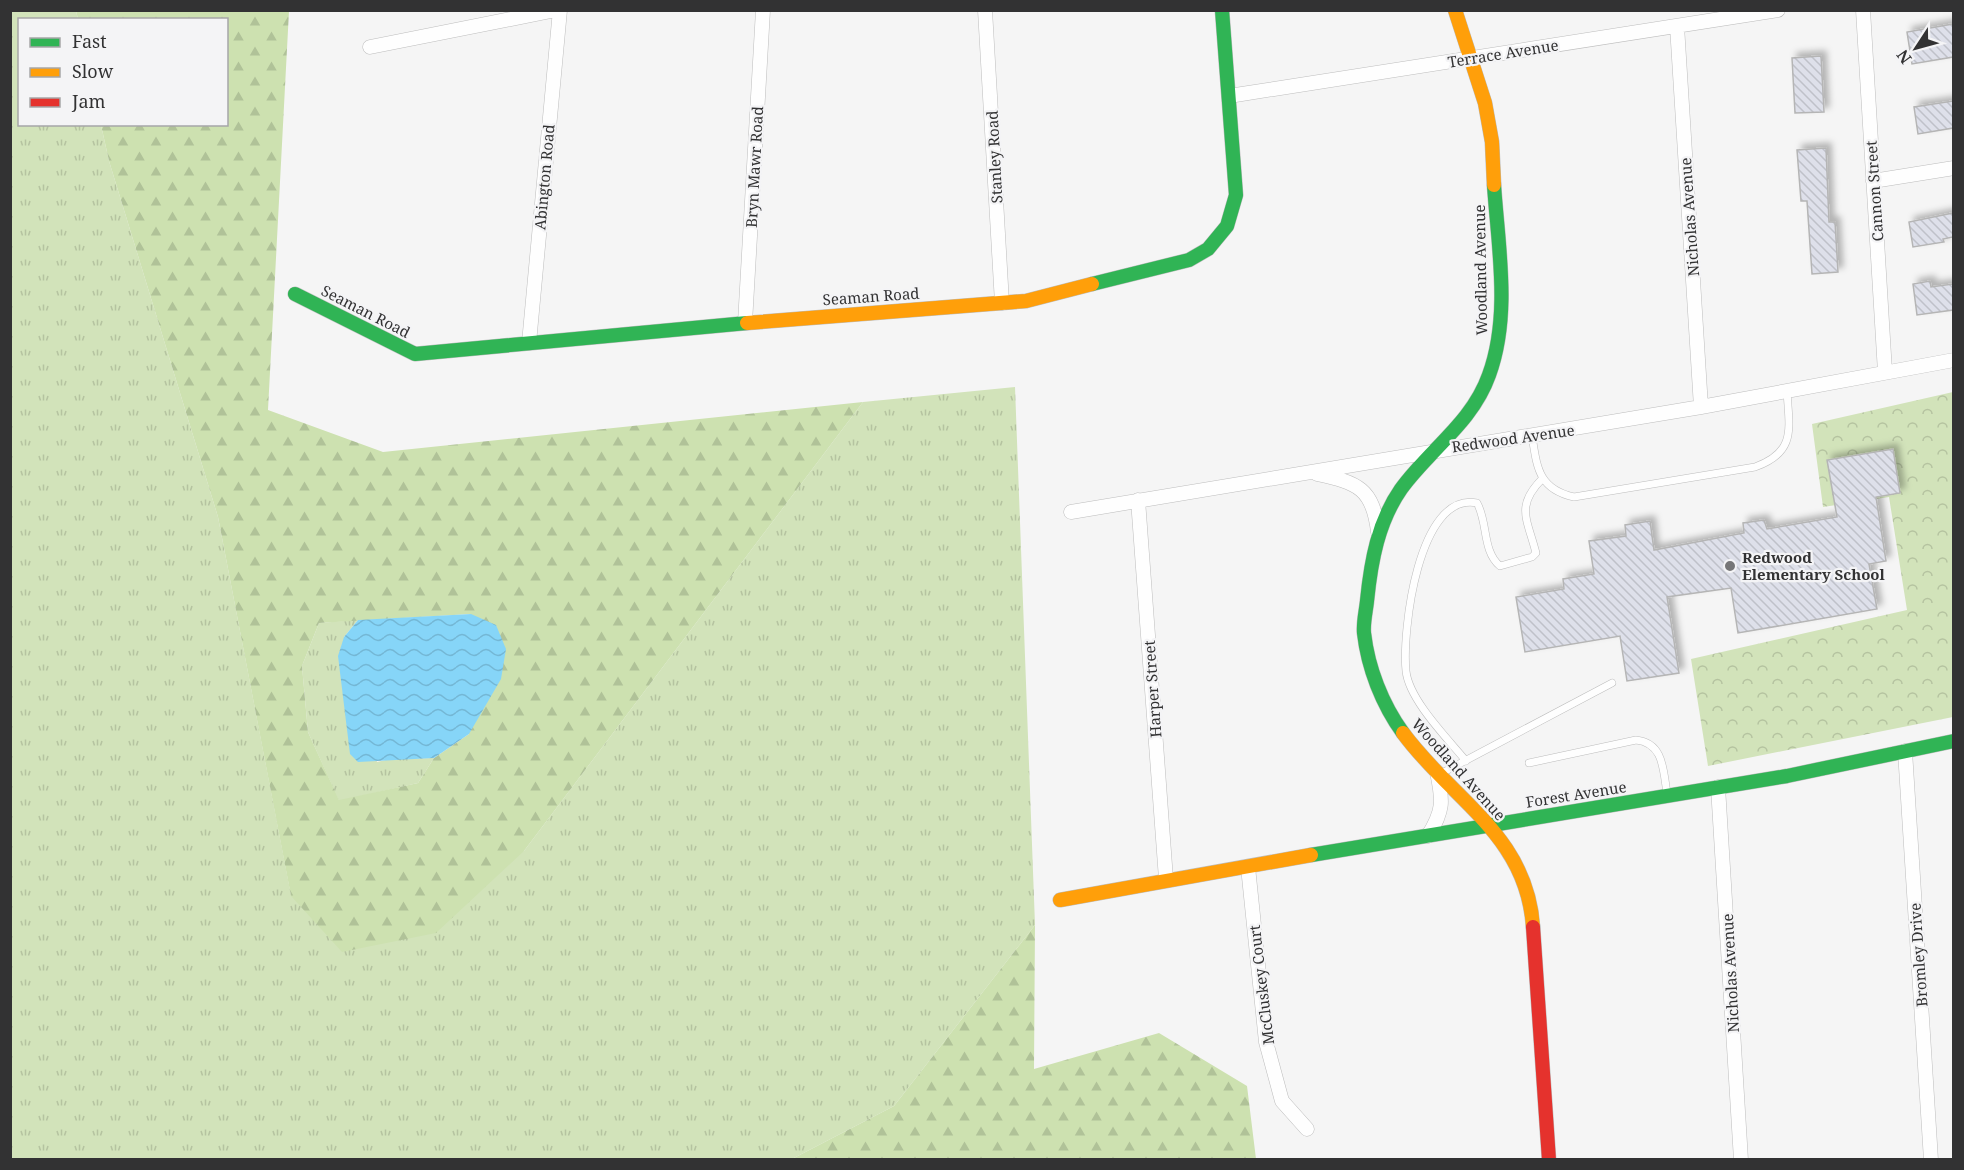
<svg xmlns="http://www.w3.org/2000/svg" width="1964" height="1170" viewBox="0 0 1964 1170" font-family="'Noto Serif',serif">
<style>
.grass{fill:url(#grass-tufts)}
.forest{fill:url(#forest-firs);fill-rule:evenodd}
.park{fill:url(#park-crowns)}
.water{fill:url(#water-waves)}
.building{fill:url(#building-back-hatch);stroke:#b5b5b5;stroke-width:1.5;filter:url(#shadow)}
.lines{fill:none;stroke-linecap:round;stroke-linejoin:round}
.lane-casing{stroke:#bdbdbd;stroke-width:8}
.street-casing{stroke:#bdbdbd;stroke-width:15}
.fast-casing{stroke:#bdbdbd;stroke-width:15}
.slow-casing{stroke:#bdbdbd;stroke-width:15}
.jam-casing{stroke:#bdbdbd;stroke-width:15}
.lane{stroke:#fefefe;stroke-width:7}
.street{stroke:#fefefe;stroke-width:14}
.fast{stroke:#30b455;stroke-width:14}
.slow{stroke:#ff9f0a;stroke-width:14}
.jam{stroke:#e5322d;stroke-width:14}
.poi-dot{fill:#767677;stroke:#f4f4f6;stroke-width:2}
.labels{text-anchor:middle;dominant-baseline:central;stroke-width:4.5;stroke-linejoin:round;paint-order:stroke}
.street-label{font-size:15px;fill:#323233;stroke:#f4f4f6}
.poi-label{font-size:15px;font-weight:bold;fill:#323233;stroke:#f4f4f6;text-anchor:start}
</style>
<defs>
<pattern id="grass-tufts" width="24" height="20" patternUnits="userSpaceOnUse" patternTransform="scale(1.5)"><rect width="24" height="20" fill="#d2e3ba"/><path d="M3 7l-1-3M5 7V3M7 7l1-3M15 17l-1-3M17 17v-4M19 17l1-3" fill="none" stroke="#b5c3a0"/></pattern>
<pattern id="forest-firs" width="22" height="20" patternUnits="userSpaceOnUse" patternTransform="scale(1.5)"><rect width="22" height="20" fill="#cde1b0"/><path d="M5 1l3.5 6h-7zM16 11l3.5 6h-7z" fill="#b0c298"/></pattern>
<pattern id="park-crowns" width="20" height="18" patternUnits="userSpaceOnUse" patternTransform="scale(1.5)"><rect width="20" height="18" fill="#d2e3ba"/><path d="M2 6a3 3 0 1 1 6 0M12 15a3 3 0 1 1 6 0" fill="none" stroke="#b5c3a0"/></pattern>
<pattern id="water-waves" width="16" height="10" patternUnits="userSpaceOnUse" patternTransform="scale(1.5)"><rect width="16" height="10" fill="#86d5f8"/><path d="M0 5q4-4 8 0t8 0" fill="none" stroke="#74b7d5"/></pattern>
<pattern id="building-back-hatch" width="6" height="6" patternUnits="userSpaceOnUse" patternTransform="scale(1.5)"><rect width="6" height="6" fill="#dee0ea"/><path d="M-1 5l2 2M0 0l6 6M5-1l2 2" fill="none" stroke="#bfc1c9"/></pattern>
<filter id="shadow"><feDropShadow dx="5" dy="-5" stdDeviation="3" flood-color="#0004"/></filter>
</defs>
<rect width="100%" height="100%" fill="#f5f5f5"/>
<path class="grass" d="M10 11H76L78 19 20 20V124L101 125 109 161 218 517 291 895 524 851 863 402 1015 387 1035 925 894 1106 792 1159H11Z
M358 620 344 637 377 762 390 759 434 758 418 783 339 801 308 732 302 666 319 623Z"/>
<path class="forest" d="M76 11H289L268 410 383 452 863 402 524 851 436 933 342 952 291 896 218 517 109 161 101 125 226 124V20L78 19ZM471 614 469 734 434 758 418 783 339 800 308 732 302 666 319 623Z
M1035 925 1034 1069 1159 1033 1247 1086 1256 1159H792L894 1106Z"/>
<path class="park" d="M1953 392V717L1708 766 1691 659 1907 610 1889 497 1823 507 1812 424Z"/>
<path class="water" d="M471 614 496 625 506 649 501 679 469 734 434 758 358 762 350 754 338 656 344 637 358 620Z"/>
<path class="building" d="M1953 24V57L1912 64 1907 32Z
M1821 56 1824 112 1795 113 1792 58Z
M1953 101V128L1918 134 1914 107Z
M1826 148 1829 222H1835L1838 272 1812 274 1807 201H1801L1797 150Z
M1953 213V237L1943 239 1944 242 1913 247 1909 222Z
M1930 281 1931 287 1953 284V310L1917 315 1913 284Z
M1893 449 1900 493 1876 497 1886 561 1869 564 1877 609 1738 633 1731 588 1667 597 1679 673 1627 681 1620 636 1525 652 1516 597 1564 589 1563 579 1594 574 1589 541 1626 536 1625 525 1650 521 1654 550 1744 533 1743 523 1764 520 1767 529 1837 517 1827 460Z"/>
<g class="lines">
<g class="lane-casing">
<path id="lane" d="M1532 436C1537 467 1538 489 1574 497L1755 467C1797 452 1789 428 1787 391
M1466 761C1448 739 1409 700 1406 671 1402 632 1418 491 1477 503 1488 522 1482 551 1500 566L1532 557 1536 553C1527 518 1515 506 1543 478
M1529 763 1636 740C1664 743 1663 770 1667 793
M1442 773 1612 683"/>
</g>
<g class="street-casing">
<path id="street" d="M985 10 1002 303
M1863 10 1885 372
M1677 26 1701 407
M370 47 556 10
M1229 96 1778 10
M1873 181 1954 168
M745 323 763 10
M529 343 560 10
M1317 474C1358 483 1373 488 1378 532
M1138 500 1166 879
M1071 512 1701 407 1954 360
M1905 751 1931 1160
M1718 787 1741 1160
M1428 836C1444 810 1443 801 1437 772
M1248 867 1266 1042 1282 1101 1307 1129"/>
</g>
<g class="fast-casing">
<path id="fast" d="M1092 284 1189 260 1208 249 1227 226 1236 195 1222 10
M295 294 415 354 747 323
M1403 733C1382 704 1368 668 1364 633 1363 623 1366 611 1367 601 1371 561 1378 522 1401 489 1430 449 1472 423 1489 375 1511 315 1498 246 1494 185
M1311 855 1787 776 1954 741"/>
</g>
<g class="slow-casing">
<path id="slow" d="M1455 10 1485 103 1492 142 1494 185
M747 323 1026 301 1092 284
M1403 733C1452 800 1527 835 1533 927
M1060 900 1311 855"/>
</g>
<g class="jam-casing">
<path id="jam" d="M1533 927 1549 1160"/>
</g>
<use href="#lane" class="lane"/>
<use href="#street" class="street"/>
<use href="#fast" class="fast"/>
<use href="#slow" class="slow"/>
<use href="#jam" class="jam"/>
</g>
<circle class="poi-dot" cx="1730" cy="566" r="6"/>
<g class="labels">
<g class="street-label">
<text transform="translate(1503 53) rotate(-9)">Terrace Avenue</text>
<text transform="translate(994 157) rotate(-93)">Stanley Road</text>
<text transform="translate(754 167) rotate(-87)">Bryn Mawr Road</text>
<text transform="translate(544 177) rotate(-85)">Abington Road</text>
<text transform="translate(1874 191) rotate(-94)">Cannon Street</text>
<text transform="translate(1689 217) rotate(-94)">Nicholas Avenue</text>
<text transform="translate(1480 270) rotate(-91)">Woodland Avenue</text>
<text transform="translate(871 296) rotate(-4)">Seaman Road</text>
<text transform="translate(366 311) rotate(27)">Seaman Road</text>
<text transform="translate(1513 438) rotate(-8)">Redwood Avenue</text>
<text transform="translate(1152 689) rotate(-94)">Harper Street</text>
<text transform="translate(1459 769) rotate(48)">Woodland Avenue</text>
<text transform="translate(1576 794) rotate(-9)">Forest Avenue</text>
<text transform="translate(1918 955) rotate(-94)">Bromley Drive</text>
<text transform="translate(1730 973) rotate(-93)">Nicholas Avenue</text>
<text transform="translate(1261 985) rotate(-97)">McCluskey Court</text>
</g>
<g class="poi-label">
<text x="1742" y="557">Redwood<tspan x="1742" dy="17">Elementary School</tspan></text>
</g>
</g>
<rect width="1964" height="1170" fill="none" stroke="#323233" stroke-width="24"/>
<rect x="18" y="18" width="210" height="108" fill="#f4f4f6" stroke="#a6a6a8" stroke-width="1.5"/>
<rect x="30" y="38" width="30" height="9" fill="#30b455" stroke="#a6a6a8" stroke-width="1.5"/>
<text x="72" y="48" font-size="18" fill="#323233">Fast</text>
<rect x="30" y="68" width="30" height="9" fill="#ff9f0a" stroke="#a6a6a8" stroke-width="1.5"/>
<text x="72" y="78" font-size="18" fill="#323233">Slow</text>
<rect x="30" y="98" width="30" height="9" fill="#e5322d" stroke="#a6a6a8" stroke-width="1.5"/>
<text x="72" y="108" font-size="18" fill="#323233">Jam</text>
<g transform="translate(1916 48) rotate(234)" stroke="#f4f4f6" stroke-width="4.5" paint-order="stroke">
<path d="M0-4.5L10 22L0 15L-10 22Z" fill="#323233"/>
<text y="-9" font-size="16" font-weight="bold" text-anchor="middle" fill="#323233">N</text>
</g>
</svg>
